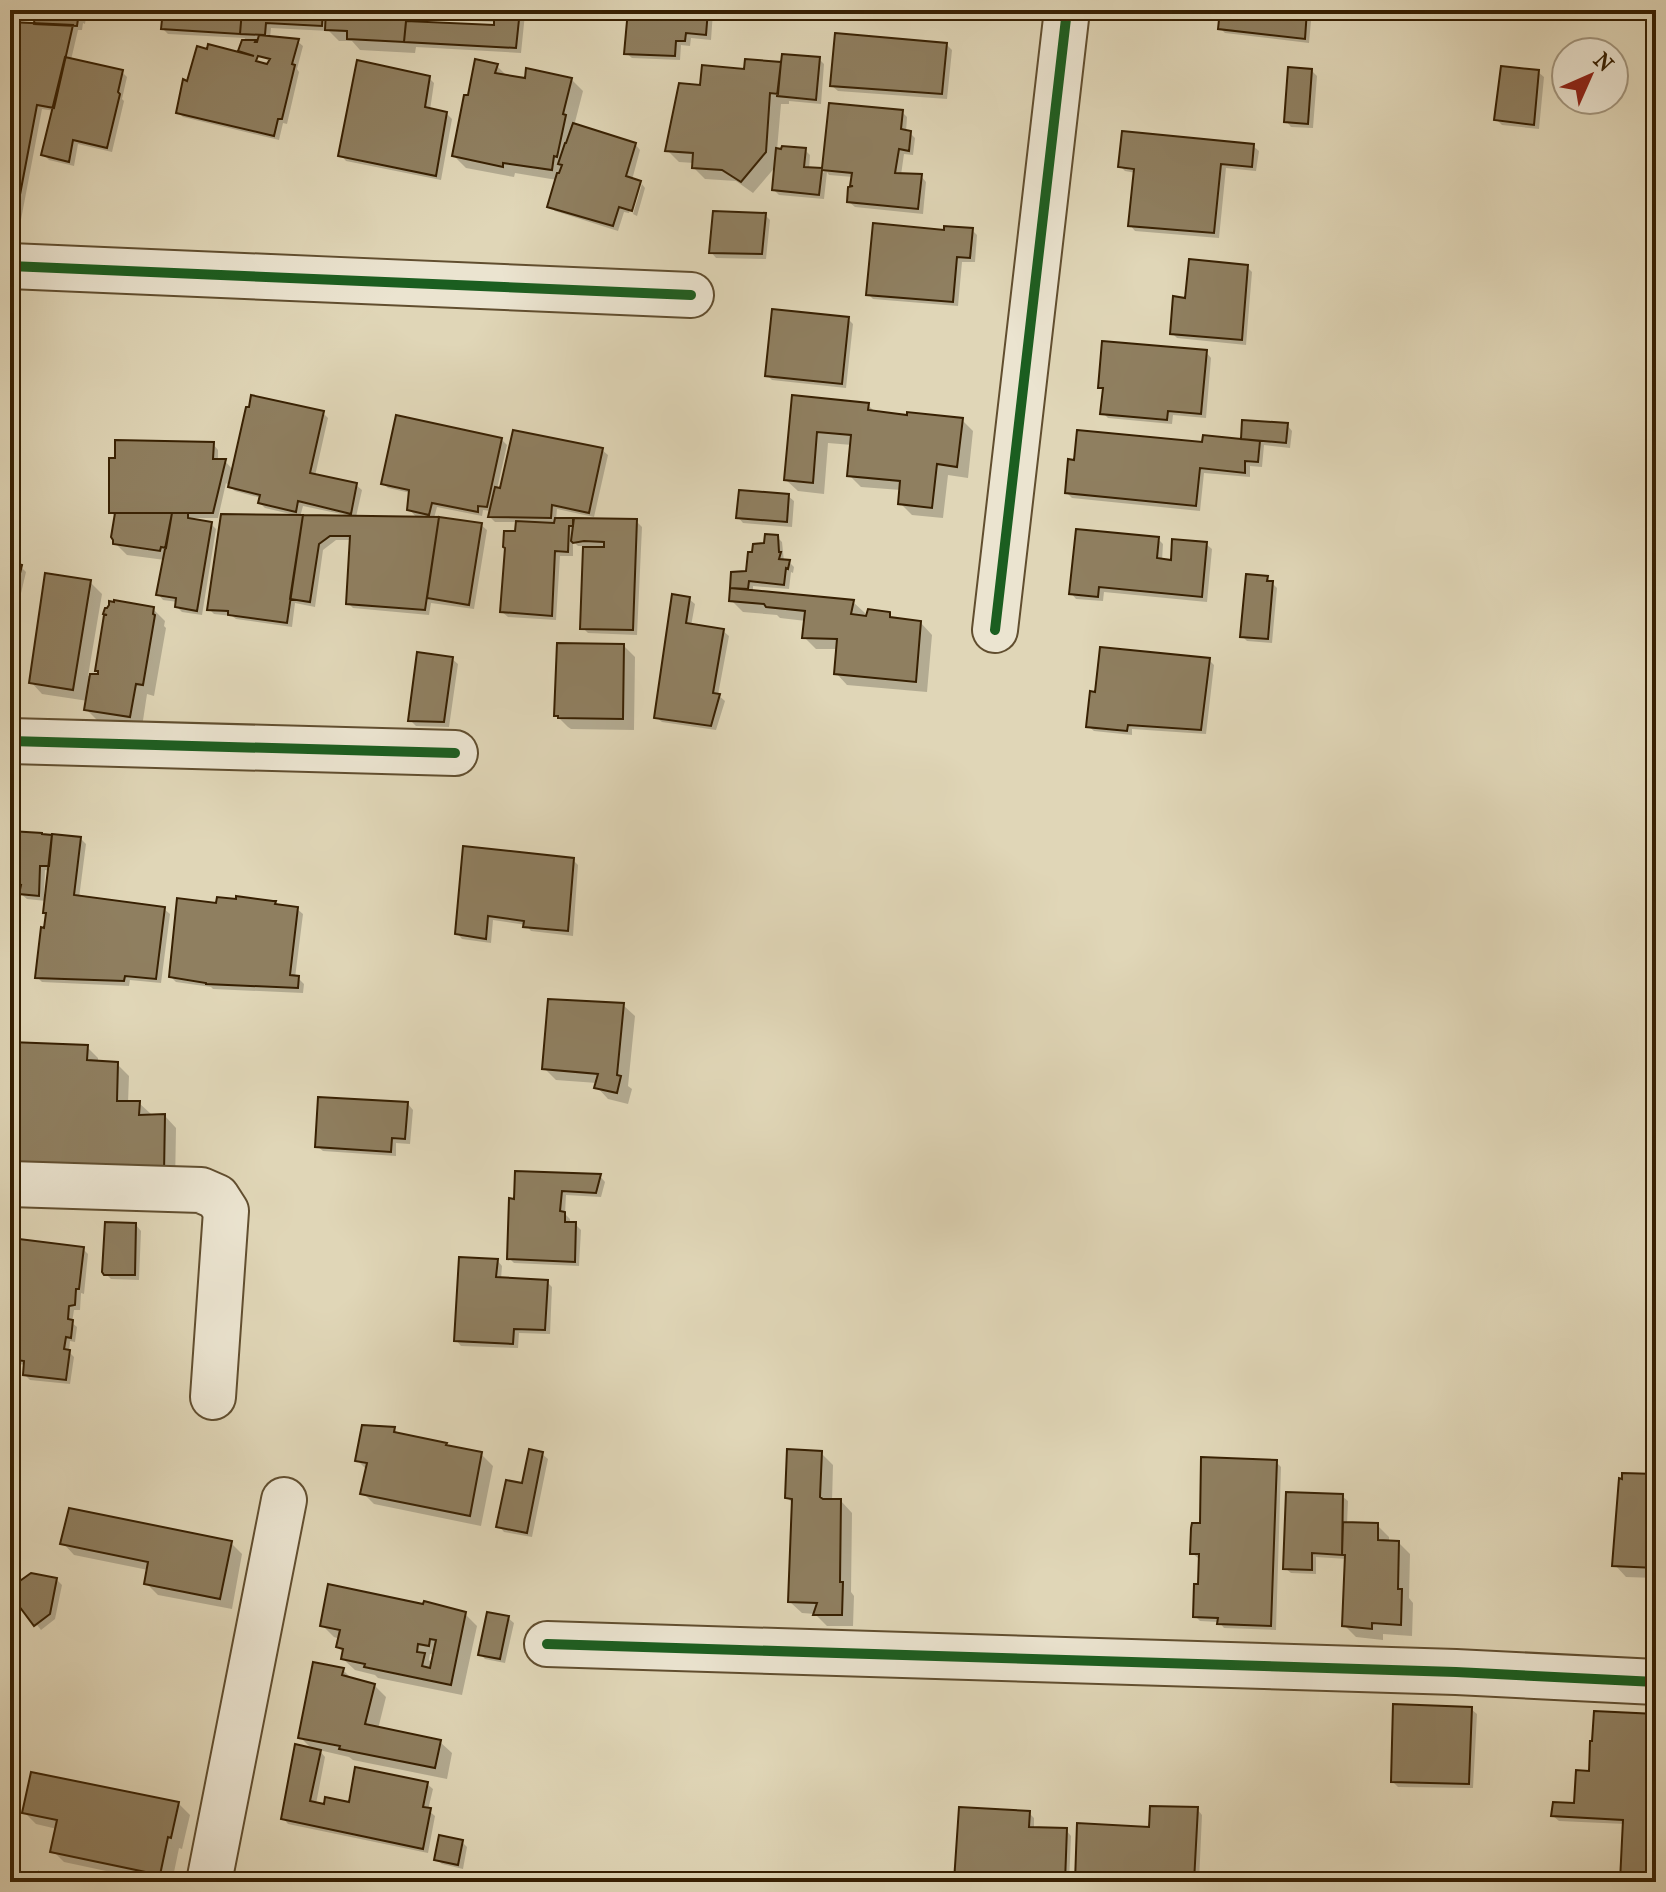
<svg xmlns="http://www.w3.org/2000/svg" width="1666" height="1892" viewBox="0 0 1666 1892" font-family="'IM FELL French Canon',serif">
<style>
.shadow{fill:#0003;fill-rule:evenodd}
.building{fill:#8f7f60;stroke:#372002;stroke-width:2;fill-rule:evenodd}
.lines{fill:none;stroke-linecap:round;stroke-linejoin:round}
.minor-casing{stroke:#614e2f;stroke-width:48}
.minor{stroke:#ebe4d0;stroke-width:44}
.cycleway-casing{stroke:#ebe4d0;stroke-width:15}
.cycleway{stroke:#1b5e20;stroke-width:10}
</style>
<rect width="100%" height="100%" fill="#e0d6b7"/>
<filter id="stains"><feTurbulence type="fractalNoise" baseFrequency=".0025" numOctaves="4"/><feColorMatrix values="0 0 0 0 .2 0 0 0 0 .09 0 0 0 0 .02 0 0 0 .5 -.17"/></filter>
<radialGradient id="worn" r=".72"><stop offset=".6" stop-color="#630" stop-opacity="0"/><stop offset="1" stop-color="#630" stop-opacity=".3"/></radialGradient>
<path class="shadow" d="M37 10H87L85 24 83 23 82 30H78L71 60 122 72 127 77 122 99 124 101 112 152 78 144 74 166 49 160 44 155 55 111 42 109 16 246H10V117L12 106H10V25L36 26Z
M165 10H414L413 22 496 27V22L453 20 447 15 448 10H547L546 15 525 14 521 53 416 47 415 53 360 50 352 41H339L329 31 271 28 270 38 297 41 303 46 297 69 299 72 287 124 283 123 279 140 183 117 178 112 189 83 239 54 245 38 168 34 163 29ZM256 54 273 57 268 66 253 63Z
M630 10H711L713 12 711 40 691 38 690 46 681 45 680 60 632 58 626 53Z
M1222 10H1312L1309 43 1225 33 1220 28Z
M947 45 952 50 947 99 838 91 832 86Z
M819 59 824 64 821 104 789 101V104H781L777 150H805L810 155 809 169 821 170 824 173 831 105 902 112 907 117 906 132 910 133 915 138 913 155 904 154 901 175 921 176 926 182 923 214 855 207 849 202 853 177 829 175 827 172 824 199 779 195 774 190 777 165 753 193 736 181 705 179 694 168V163L679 162 668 151 702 87 746 71Z
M497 66 508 77 526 80 571 79 583 91 574 126 635 144 640 150 632 180 638 183 629 213 624 212 618 231 555 211 550 206 557 180 515 173 514 177 466 168 454 156 469 98Z
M1312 71 1317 76 1313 128 1291 127 1286 121Z
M1538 72 1544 77 1539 129 1502 125 1496 119Z
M429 78 434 83 430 110 446 113 452 119 441 180 346 161 341 155Z
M1253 146 1259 151 1256 171 1226 168 1219 238 1135 231 1130 225 1136 173 1125 171 1120 166Z
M642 184 645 188 637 216 633 214Z
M765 215 770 220 766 259 716 258 711 252Z
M972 230 977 235 975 262H962L958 306 873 299 868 294 946 232Z
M1247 267 1252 272 1246 345 1177 338 1172 333Z
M848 319 853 324 846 388 772 380 767 375Z
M1206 352 1211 358 1206 418 1173 415 1172 424 1108 418 1103 413 1105 392 1100 387Z
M793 398 868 405 876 413 962 420 973 431 968 478 948 475 943 518 912 515 900 503 901 490 861 487 849 475 852 445 828 443 824 494 798 491 786 480Z
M323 413 328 418 315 476 356 485 362 490 356 517 417 518 409 509 411 493 388 488 383 483 501 439 507 445 497 489 502 490 602 450 608 455 594 517 557 509 556 520 636 521 642 527 637 635 588 633 583 628 585 546H578L573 541V556H560L556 620 508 617 502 612 518 522H495L490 517 491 511 483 510 482 516 437 507 434 518 446 519 481 525 487 530 474 609 431 603 429 615 353 608 348 603 352 540H336L323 550 315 607 295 603 292 627 236 619 232 616 214 614 209 609 295 515 265 508 260 503 261 498 235 491 226 483 218 518H189V520L211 524 216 529 202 615 182 612 177 607 178 602 163 600 158 594 165 560 127 555 115 543 116 517 111 512 213 444 218 450V461H225L233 470ZM303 506 346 515V517H300Z
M1244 422 1287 425 1292 431 1290 448 1264 445 1262 467 1250 466V477L1204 473 1200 511 1072 498 1067 493 1204 444 1243 441Z
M788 496 794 501 792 527 743 523 738 517Z
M10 512H13L18 518 10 553Z
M777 537 782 542 784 562H789L794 567 793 573 791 572 789 589 753 586V592L853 602 865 613 864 618 889 614 894 620 921 623 932 635 927 692 847 685 836 673 838 649H816L804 637 806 621 780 618 777 615 743 612 731 600 733 574 748 573 765 545Z
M1158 539 1163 544 1162 561 1173 562 1206 544 1212 549 1207 602 1104 592 1103 601 1076 599 1071 593Z
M10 564 21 567 26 572 10 640Z
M1267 578 1277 588 1272 643 1247 641 1242 636Z
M90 582 102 594 88 676 100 677V673L97 670 106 610 153 609 165 621 164 626 166 628 154 696 147 694 142 727 98 721 86 709 88 701 42 694 31 682Z
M689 599 695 604 691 626 723 631 729 636 718 695 725 701 716 730 662 722 656 717Z
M623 645 635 657 634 730 571 729 568 727 556 715Z
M452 659 458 664 449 727 416 726 411 721Z
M1209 660 1214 665 1206 734 1132 729V735L1094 731 1088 726Z
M10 833 81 839 86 844 79 898 164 909 170 914 161 983 130 980 129 986 42 982 37 977 46 930 48 915 45 912 46 901 27 899 21 894 22 889 10 888ZM45 870 50 871 47 895 44 894Z
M573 860 578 865 573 936 531 931 526 925 493 920 491 943 462 939 457 933Z
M238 902 275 903 278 907 297 909 303 914 295 978H298L304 984 303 993 213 989 211 987 176 982 171 977 218 905Z
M623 1005 635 1016 628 1086 632 1089 628 1104 608 1099 597 1087V1083L556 1080 544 1068Z
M10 1043 87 1047 98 1058V1063L117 1064 129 1076 128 1103H139L151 1114V1116H165L176 1128 175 1185Z
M408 1104 413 1110 410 1144 396 1143V1156L323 1151 317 1146Z
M600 1176 605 1182 601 1197 566 1195 565 1214 570 1219V1224H575L581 1230 579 1266 514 1263 509 1258 516 1201Z
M136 1225 141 1231 139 1280 111 1279 104 1272Z
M13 1240 83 1249 88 1254 84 1294 81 1293 80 1310H74L72 1323 77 1327 75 1342 70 1341 69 1352 74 1357 70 1384 30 1380 25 1375 26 1365 10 1363V1264Z
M497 1260 502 1266 501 1279 547 1282 552 1287 550 1334 519 1333 518 1348 461 1346 456 1340Z
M394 1429 400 1435 446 1444 449 1448 481 1454 493 1466 481 1526 374 1504 363 1493 367 1470 357 1460Z
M821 1453 833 1465 832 1501H841L852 1513 851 1592 854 1596 853 1626H827L815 1614 802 1613 790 1602 794 1504 787 1498Z
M542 1454 548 1459 532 1537 504 1532 499 1526Z
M1276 1462 1281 1467 1276 1630 1224 1628 1219 1622 1200 1621 1195 1616 1200 1587 1201 1558H1198L1192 1553 1202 1525Z
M1656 1476V1578L1626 1577 1615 1565 1624 1481Z
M1342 1496 1348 1501 1347 1524 1377 1525 1389 1537V1542L1399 1543 1410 1554 1409 1598 1413 1603 1412 1636 1383 1634V1640L1356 1637 1344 1625 1347 1559 1316 1557V1574L1291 1573 1285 1568Z
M63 1543H231L242 1554 232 1609 158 1595 146 1583 148 1570 74 1555Z
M56 1579 62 1585 55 1619 41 1630 10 1591Z
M465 1614 477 1626 462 1695 378 1678 375 1675 355 1670 343 1659 344 1652 339 1647 340 1639 334 1637 323 1626ZM430 1654 434 1655 433 1664 429 1660Z
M508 1618 514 1623 505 1663 485 1659 480 1654Z
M343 1670 353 1680 374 1685 386 1697 378 1729 440 1742 452 1753 447 1779 353 1760 349 1757 319 1750 325 1757 316 1804 350 1805 427 1784 433 1789 428 1810 435 1816 428 1853 288 1824 283 1818 313 1750 300 1737Z
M1471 1709 1477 1714 1473 1788 1398 1787 1393 1782Z
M1656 1716V1882H1622L1625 1824 1559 1821 1553 1816 1576 1805 1591 1773Z
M178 1803 190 1815 182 1849 179 1848 172 1882H133L134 1877 64 1862 53 1851 57 1829 36 1824 25 1813Z
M1197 1809 1202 1815 1199 1882H1077L1151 1829Z
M1029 1813 1034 1818V1829L1066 1830 1071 1836 1069 1882H958L956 1880Z
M462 1842 467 1847 463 1869 442 1864 436 1859Z"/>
<path class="building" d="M35 10H82L81 19H78L77 26 34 24Z
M163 10H242L240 34 161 29Z
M242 10H323L322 26 266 23 265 35 240 34Z
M326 10H402V12H407L404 42 347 39V31L325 30Z
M446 10H520L516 48 404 42 406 21 494 25V17L445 16Z
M628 10H708L706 35 686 33 685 41H676L675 56 624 54Z
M1220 10H1307L1305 39 1218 29Z
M10 22 73 25 54 108 37 105 11 242Z
M835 33 947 43 942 94 830 86Z
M259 35 299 39 292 64 295 65 282 119H278L274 136 176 113 183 79 187 81 197 46 207 49 208 44 254 56 238 51 242 40H256L255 42H257ZM258 56 270 59 267 64 256 61Z
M782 54 820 57 816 100 777 96Z
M65 57 123 70 118 92 120 94 107 148 73 140 69 162 41 155Z
M475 59 498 64 495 73 525 78 526 68 572 78 563 114 566 115 557 157 554 156 552 170 503 163V167L452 156 464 95H468Z
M745 59 781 62 778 94 770 93 766 152 741 182 722 170 692 168 693 153 665 151 679 83 700 85 702 65 744 69Z
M357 60 430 76 425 107 447 112 436 176 338 156Z
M1501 66 1539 70 1534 125 1494 120Z
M1288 67 1312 69 1308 124 1284 122Z
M829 103 903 110 901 129 911 131 909 151 899 149 895 173 922 174 918 209 847 202 848 187 853 186H850L852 173 822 170 819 195 772 190 776 148 781 149 782 146 806 148 804 167 822 168Z
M573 123 636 143 626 176 641 181 632 211 619 207 613 226 547 207 557 173H559L562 165 558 164 565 143H566Z
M1122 131 1254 144 1252 167 1221 164 1214 233 1128 226 1134 169 1118 167Z
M713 211 766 213 762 254 709 253Z
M873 223 944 230V226L973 228 970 258 957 257 953 302 866 295Z
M1189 259 1248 265 1242 340 1170 334 1173 296 1185 298Z
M772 309 849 317 842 384 765 376Z
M1102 341 1207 350 1201 414 1168 411 1167 420 1100 414 1103 388H1098Z
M251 395 324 411 310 473 357 483 351 514 298 501 296 512 258 503 260 495 228 487 246 407H249Z
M792 395 869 403 868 410 907 415V412L963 418 957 467 937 464 932 508 898 504 900 481 847 476 851 435 817 432 813 483 784 480Z
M396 415 502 438 487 507 478 506V512L432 503 429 515 407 510 409 490 381 484Z
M1242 420 1288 423 1286 443 1241 439Z
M513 430 603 448 589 513 552 505 551 518 488 517 495 487 500 488Z
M1077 430 1202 442 1203 435 1260 441 1258 462 1245 461V473L1200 468 1196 506 1065 493 1068 459 1074 460Z
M115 440 214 442 213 459H226L213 513H109V458H115Z
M739 490 789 494 787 522 736 518Z
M115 513H172L166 548 161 547 160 551 113 544V540L111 537Z
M172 513H188V518L212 522 197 611 175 607 176 598 156 595Z
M221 514 303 515 287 623 228 615V611L207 610Z
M303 515 439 517 425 610 346 604 350 536H330L319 544 310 602 290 599Z
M439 517 482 523 469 605 427 598Z
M555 518H573V526H569L568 552 555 551 552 616 500 612 505 548 503 547 504 531H515L516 521 554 523Z
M574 518 637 519 633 630 580 629 583 547H604V542L584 541 573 543 571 541Z
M1076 529 1159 537 1157 558 1171 560 1172 539 1207 542 1202 597 1099 587 1098 597 1069 594Z
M765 534 778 535 779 552H781L779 559 790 560 788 569 786 568 784 585 749 581 748 589 730 588 731 572 746 571 748 552H752L753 544 764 543Z
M10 562 22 565 10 615Z
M45 573 91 580 73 690 29 683Z
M1246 574 1268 576 1267 581H1273L1268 639 1240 637Z
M730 588 854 600 851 614 866 616 868 609 890 612V617L921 621 916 682 834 674 837 639 802 638 805 611 766 607 764 604 729 601Z
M672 594 690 597 686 623 724 629 713 693 720 694 711 726 654 718Z
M114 600 154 607 153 614 155 615 143 685 136 684 130 717 84 710 90 674H98V671H95L104 615H107L103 614 105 608H107L109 605V601L114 602Z
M557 643 624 644 623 719 558 718V716H554Z
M1100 647 1210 658 1201 730 1128 725 1127 731 1086 727 1090 691 1095 692Z
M417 652 453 657 444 722 408 721Z
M10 831 42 833V834L52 835 49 866H40L39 896 19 894 21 885 10 884Z
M52 834 81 837 74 895 165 907 156 979 125 976 124 981 35 978 41 927 44 928 46 913H43Z
M463 846 574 858 568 931 523 927 524 921 488 916 486 939 455 934Z
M236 896 273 901H276L275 904 298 907 290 975 299 976 298 988 206 984V983L169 977 177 898 216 903 217 897 236 899Z
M548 999 624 1003 617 1075 621 1076 617 1093 594 1088 598 1074 542 1069Z
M10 1042 88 1045 87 1060 118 1062 117 1101H140L139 1115 165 1114 164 1174 10 1170Z
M318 1097 408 1102 405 1139 392 1138 391 1152 315 1147Z
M515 1171 601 1174 596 1193 562 1191 560 1211 565 1212V1222H576L575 1262 507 1259 509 1198 514 1199Z
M105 1222 136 1223 135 1275H104L102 1272Z
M11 1238 84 1247 79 1289H76L75 1305 69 1306 68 1319 73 1320 71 1338 66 1337 64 1349 70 1350 66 1380 23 1375 24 1361 10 1359Z
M459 1257 498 1259 496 1277 548 1280 545 1330 514 1329 513 1344 454 1341Z
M362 1425 395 1427 394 1432 447 1443 446 1445 482 1452 470 1516 360 1494 367 1463 355 1461Z
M529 1449 543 1452 527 1533 496 1527 506 1480 522 1483Z
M787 1449 822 1451 820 1497 823 1499H841L840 1582H843L842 1615H813L817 1603 788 1602 792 1499 785 1498Z
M1201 1457 1277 1460 1271 1626 1217 1624 1218 1618 1193 1617 1194 1584H1198L1199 1554H1190L1191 1528 1192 1523H1200Z
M1622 1473 1656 1474V1568L1612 1566 1619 1478 1622 1479Z
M1286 1492 1343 1494 1342 1555 1312 1553V1570L1283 1569Z
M69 1508 232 1541 220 1599 144 1584 148 1562 60 1544Z
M1343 1522 1378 1523V1540L1399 1541 1398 1589H1402L1401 1625 1372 1623V1629L1342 1626 1345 1555H1342Z
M31 1573 57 1578 50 1614 34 1626 10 1594V1588Z
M328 1584 423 1604 424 1601 466 1612 451 1685 364 1667 365 1664 341 1659 343 1649 336 1647 340 1630 320 1626ZM430 1639 436 1640 430 1668 422 1666 425 1653 417 1652 418 1644 429 1646Z
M487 1612 509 1616 500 1659 478 1655Z
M313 1662 344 1668 342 1675 375 1684 365 1724 441 1740 435 1768 339 1749 340 1746 298 1738Z
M1393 1704 1472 1707 1469 1784 1391 1782Z
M1594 1711 1656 1714V1882H1603L1620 1881 1623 1820 1551 1816 1553 1802 1574 1803 1576 1770 1589 1771 1590 1741H1592Z
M295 1744 321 1750 310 1801 324 1804 325 1797 349 1802 355 1767 428 1782 423 1807 431 1808 423 1849 281 1819Z
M31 1772 179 1802 171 1838 168 1837 160 1875 50 1852 57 1820 22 1813Z
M1150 1806 1198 1807 1194 1882H1075L1077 1823 1149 1827Z
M959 1807 1030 1811 1029 1827 1067 1828 1065 1882 954 1881Z
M439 1835 463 1840 458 1865 434 1860Z
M39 1872 88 1882H37Z"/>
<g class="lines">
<g class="minor-casing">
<path id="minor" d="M10 266 691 295
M995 630 1067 10
M10 741 455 753
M10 1184 201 1190 217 1197 226 1211 213 1397
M547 1644 1456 1672 1656 1682
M209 1882 284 1500"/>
</g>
<use href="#minor" class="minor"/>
<g class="cycleway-casing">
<path id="cycleway" d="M10 266 691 295
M995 630 1067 10
M10 741 455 753
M547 1644 1456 1672 1656 1682"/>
</g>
<use href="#cycleway" class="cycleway"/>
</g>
<rect width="1666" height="1892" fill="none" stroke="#e0d6b7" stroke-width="40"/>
<rect x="12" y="12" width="1642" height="1868" fill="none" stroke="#372002" stroke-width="4"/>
<rect x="20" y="20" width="1626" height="1852" fill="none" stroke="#372002" stroke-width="2"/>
<g transform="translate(1590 76) rotate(45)"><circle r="38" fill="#ebe4d0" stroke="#a3967e" stroke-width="2"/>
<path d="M0-6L14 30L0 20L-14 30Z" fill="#8f2418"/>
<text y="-12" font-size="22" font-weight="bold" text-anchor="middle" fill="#372002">N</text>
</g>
<rect width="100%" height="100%" filter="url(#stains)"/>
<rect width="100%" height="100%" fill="url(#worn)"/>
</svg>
